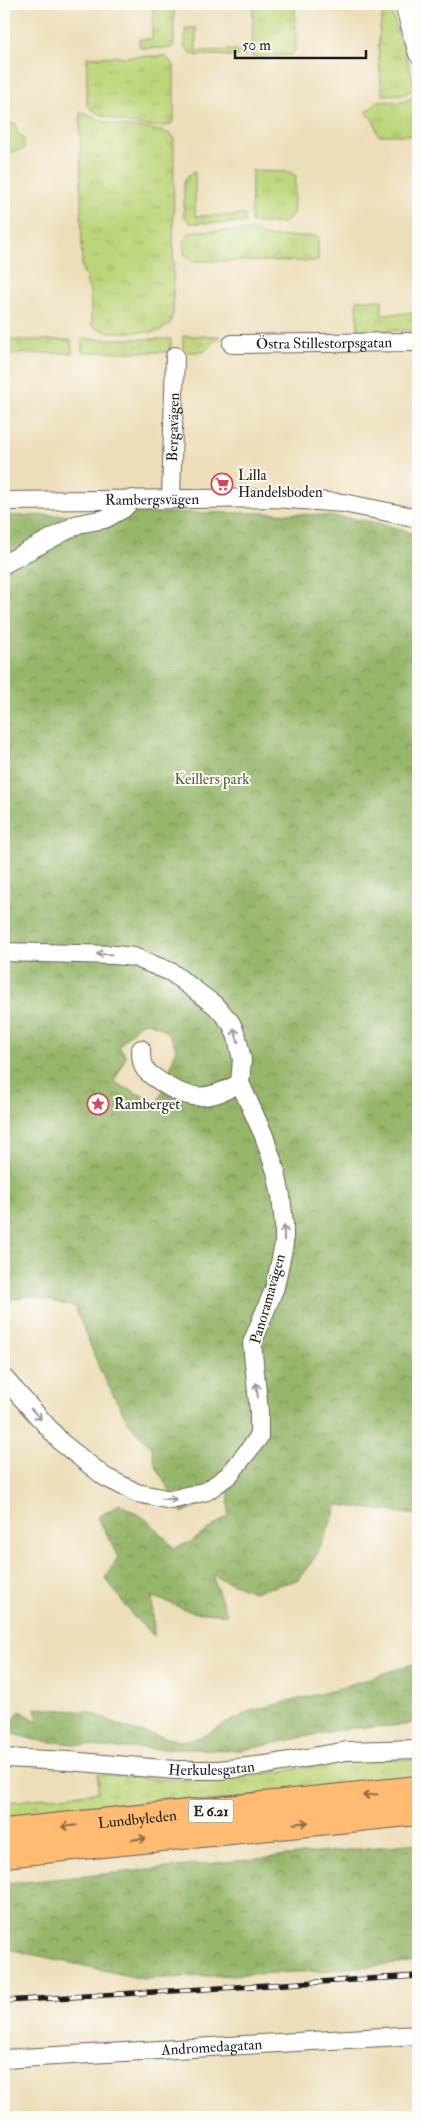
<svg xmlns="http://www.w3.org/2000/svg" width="422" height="2121" viewBox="0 0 422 2121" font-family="'IM FELL Double Pica',serif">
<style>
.grass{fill:url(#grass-tufts);stroke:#6c784b}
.forest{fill:url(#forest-crowns);stroke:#596943;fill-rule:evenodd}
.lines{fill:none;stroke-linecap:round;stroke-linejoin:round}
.minor-casing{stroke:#656053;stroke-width:20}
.motorway-casing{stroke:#656053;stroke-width:30}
.minor{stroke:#fff;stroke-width:18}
.motorway{stroke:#febb71;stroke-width:28}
.rail-casing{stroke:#1c1c1c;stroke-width:5.5}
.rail{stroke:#fdfcf7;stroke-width:4;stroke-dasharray:11;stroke-linecap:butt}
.oneway{stroke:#999}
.oneway2{stroke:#8d6c46}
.labels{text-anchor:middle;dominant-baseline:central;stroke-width:4;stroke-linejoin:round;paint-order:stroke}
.shield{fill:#fdfcf7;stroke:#605f5e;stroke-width:1}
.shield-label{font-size:14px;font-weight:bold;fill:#1c1c1c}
.street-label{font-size:15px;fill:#1c1c1c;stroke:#fdfcf7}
.poi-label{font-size:15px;fill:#1c1c1c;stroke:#fdfcf7;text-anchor:start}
.park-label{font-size:15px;fill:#545d3d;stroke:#fdfcf7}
</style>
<defs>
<pattern id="grass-tufts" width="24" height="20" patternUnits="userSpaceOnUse" patternTransform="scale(1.25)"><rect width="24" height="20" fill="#bdd57a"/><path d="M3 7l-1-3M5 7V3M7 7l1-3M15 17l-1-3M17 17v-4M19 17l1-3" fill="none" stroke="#a2b669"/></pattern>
<pattern id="forest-crowns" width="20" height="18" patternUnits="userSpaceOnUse" patternTransform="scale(1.25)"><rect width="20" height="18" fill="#96b66a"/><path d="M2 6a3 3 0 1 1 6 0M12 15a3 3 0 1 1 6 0" fill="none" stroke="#7a9356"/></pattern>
</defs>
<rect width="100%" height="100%" fill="#fdfcf7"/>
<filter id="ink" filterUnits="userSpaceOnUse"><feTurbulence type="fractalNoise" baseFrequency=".02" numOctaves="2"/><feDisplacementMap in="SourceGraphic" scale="10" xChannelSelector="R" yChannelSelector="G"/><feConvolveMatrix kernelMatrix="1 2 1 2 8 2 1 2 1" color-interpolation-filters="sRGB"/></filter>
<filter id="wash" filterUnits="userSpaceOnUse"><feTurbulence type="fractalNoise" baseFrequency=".0096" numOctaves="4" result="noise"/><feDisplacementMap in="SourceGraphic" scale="20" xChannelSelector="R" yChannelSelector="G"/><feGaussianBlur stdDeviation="1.12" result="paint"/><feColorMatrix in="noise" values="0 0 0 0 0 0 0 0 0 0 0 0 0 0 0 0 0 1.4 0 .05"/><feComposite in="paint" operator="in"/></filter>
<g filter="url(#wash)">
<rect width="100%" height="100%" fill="#eddeba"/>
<path class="grass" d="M389 4 416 88 404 94 383 95C378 66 375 33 386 5Z
M253 6H295L296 49 291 55 252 57Z
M153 7 170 8 174 11V46L172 48H141L139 46V39H152Z
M185 28H196V51L245 50V56L195 55 185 48Z
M165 56 174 65V119L171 124C157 132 96 119 87 105V57Z
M416 95 418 98V140L416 135H378L375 123 366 112 378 101 403 102Z
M80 112C92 117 104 122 117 125 132 129 163 127 174 137L173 314 170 324 160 331 154 332H108L92 326 90 292 82 268Z
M4 123 16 124 17 133 24 138V149L12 152 4 159Z
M195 171V216L245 215V223H190L184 216V180Z
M252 171 290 172 296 176 293 214 284 223H251Z
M192 231H259L264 236 268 237 318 236V261H192L184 254V240Z
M357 300H382V314L418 313V330L358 331Z
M183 336H220L204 352H188L183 347Z
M82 339H171V352H82Z
M4 340H71L72 353 4 354Z
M380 1759 418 1760V1780L5 1822 8 1814V1802L98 1792V1774C141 1778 185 1782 228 1778 280 1774 329 1761 380 1759Z"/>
<path class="forest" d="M175 513C242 513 312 510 378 523 391 526 405 531 418 535V1515L338 1505 318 1553 298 1580 253 1592 212 1575 227 1615 192 1612 152 1596 154 1636 134 1617 105 1578 118 1557 98 1517 120 1504 149 1521 174 1548 191 1542 228 1516 229 1491 182 1513 155 1465 152 1448 128 1422 100 1370 75 1307 30 1296 4 1301V516ZM147 1022C164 1028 168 1031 176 1048L167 1082 157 1103 114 1082 126 1056 119 1046 139 1024Z
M418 1662V1721L406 1725 342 1729 243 1750 112 1748 34 1740 9 1732 13 1721 20 1711 38 1721 35 1708 90 1712 131 1730 181 1741 201 1737 250 1711 331 1691Z
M418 1843V1962L319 1971 143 1979 4 1948V1884Z"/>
</g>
<g filter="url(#ink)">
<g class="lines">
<g class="minor-casing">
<g id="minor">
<path d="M404 4 418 54"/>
<path id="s1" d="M232 344 418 342"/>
<path id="s2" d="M171 499 175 356"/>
<path id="s3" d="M4 501 274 498 343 503 418 518"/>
<path d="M4 564 78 524 105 519 123 509 133 499"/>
<path d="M4 952 115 955 134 957 171 972 216 1006 231 1023 237 1037 242 1060 240 1083 264 1136 276 1172 281 1196 284 1225V1244L275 1287 252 1343 259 1412V1437L229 1475 207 1491 171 1500 137 1493 105 1477 62 1443 4 1378"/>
<path d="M141 1049C141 1070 145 1071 161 1082 190 1102 210 1100 240 1083"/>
<path id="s4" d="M4 1758 68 1761 175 1770H219L265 1765 347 1751 418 1749"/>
<path id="s5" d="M4 2059 418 2035"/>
</g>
</g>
<g class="motorway-casing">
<g id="motorway">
<path id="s6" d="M4 1833 418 1790"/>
<path d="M4 1853 418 1811"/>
</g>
</g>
<use href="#minor" class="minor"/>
<use href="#motorway" class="motorway"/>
<g class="rail-casing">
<path id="rail" d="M4 2001 418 1976"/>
</g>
<use href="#rail" class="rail"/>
</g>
<defs><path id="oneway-shaft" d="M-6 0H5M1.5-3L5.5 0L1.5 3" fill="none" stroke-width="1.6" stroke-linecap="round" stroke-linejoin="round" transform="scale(1.25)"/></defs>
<g class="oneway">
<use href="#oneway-shaft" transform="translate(104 954) rotate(-179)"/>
<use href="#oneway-shaft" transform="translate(236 1035) rotate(-108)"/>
<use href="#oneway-shaft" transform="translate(284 1233) rotate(-89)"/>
<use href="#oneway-shaft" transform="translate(257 1390) rotate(-97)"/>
<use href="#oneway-shaft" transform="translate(36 1414) rotate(47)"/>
<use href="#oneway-shaft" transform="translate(169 1499) rotate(2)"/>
</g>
<g class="oneway2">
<use href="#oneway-shaft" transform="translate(370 1795) rotate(174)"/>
<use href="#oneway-shaft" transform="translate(301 1823) rotate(-6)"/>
<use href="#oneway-shaft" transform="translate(69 1826) rotate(174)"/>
<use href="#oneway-shaft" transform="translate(139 1839) rotate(-6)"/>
</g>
</g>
<defs>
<g id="supermarket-ring" transform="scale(1.125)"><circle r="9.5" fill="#fdfcf7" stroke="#d1495b" stroke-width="1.5"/><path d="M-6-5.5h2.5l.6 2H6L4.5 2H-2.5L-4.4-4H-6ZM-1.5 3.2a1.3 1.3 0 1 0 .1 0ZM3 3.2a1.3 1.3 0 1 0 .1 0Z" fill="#d1495b"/></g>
<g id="sight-ring" transform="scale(1.125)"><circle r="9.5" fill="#fdfcf7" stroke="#d1495b" stroke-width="1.5"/><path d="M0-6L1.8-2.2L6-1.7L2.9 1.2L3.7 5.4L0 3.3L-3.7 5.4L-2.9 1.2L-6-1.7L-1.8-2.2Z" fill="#d1495b"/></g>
</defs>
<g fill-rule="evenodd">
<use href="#supermarket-ring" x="222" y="484"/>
<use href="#sight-ring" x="98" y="1104"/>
</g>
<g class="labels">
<rect class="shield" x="188.5" y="1799.5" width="45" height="23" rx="4"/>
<g class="shield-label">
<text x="211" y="1811">E 6.21</text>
</g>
<g class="street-label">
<text stroke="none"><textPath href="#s1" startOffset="92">Östra Stillestorpsgatan</textPath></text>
<text stroke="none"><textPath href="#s2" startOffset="72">Bergavägen</textPath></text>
<text stroke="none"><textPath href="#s3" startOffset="148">Rambergsvägen</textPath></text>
<text transform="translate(268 1299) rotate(-74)">Panoramavägen</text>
<text stroke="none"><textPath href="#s4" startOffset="208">Herkulesgatan</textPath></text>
<text stroke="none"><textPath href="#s6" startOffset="134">Lundbyleden</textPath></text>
<text stroke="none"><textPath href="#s5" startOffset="208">Andromedagatan</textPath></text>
</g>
<g class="poi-label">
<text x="238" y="475">Lilla<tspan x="238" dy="17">Handelsboden</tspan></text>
<text x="114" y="1104">Ramberget</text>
</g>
<g class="park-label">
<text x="212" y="779">Keillers park</text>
</g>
</g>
<rect width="422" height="2121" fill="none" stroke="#fdfcf7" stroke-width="20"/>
<path d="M235 50v8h131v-8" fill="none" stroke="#1c1c1c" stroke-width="2.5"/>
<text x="242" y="50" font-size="15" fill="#1c1c1c" stroke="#fdfcf7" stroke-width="4" paint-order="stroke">50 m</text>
</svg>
